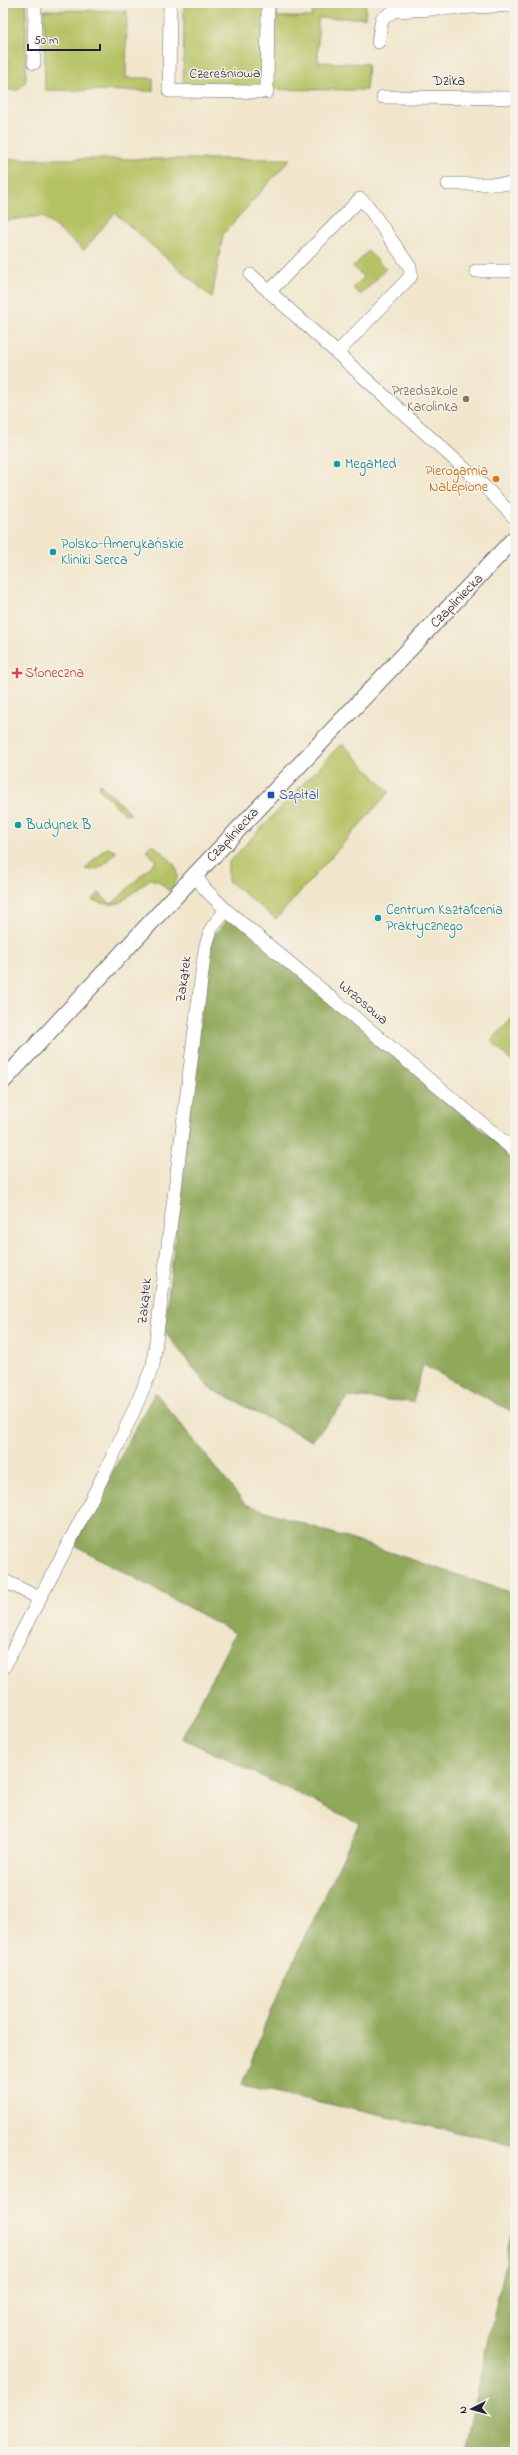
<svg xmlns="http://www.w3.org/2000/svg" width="518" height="2455" viewBox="0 0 518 2455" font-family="'Indie Flower',sans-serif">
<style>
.green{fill:#b5c264;stroke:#6c7250}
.forest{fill:#90a85a;stroke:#59654a}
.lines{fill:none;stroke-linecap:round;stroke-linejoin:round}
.minor-casing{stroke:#6a676e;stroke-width:14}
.major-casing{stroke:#6a676e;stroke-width:18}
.minor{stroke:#fff;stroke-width:13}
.major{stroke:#fff;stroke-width:16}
.education-dot{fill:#8d6e63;stroke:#f7f3e8;stroke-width:1.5}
.culture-dot{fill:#0f9aa8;stroke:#f7f3e8;stroke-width:1.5}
.food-dot{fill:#e8710a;stroke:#f7f3e8;stroke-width:1.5}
.health-dot{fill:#e0444e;stroke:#f7f3e8;stroke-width:1.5}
.transit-dot{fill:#1a4fb4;stroke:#f7f3e8;stroke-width:1.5}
.labels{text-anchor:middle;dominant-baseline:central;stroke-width:3;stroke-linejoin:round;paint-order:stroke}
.street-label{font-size:14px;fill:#22223b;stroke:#f7f3e8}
.education-label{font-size:14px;fill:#785e54;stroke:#f7f3e8;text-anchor:end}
.culture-label{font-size:14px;fill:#0d838f;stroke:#f7f3e8;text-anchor:start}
.food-label{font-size:14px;fill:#c56008;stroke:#f7f3e8;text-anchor:end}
.health-label{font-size:14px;fill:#be3a42;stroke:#f7f3e8;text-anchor:start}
.transit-label{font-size:14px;fill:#164399;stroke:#f7f3e8;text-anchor:start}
</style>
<rect width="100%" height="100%" fill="#f7f3e8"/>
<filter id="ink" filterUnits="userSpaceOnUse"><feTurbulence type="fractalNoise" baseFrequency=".025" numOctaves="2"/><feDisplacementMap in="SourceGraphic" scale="8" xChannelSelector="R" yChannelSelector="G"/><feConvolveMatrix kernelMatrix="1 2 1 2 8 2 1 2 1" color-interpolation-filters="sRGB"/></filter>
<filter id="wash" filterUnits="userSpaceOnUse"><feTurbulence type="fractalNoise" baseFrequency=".012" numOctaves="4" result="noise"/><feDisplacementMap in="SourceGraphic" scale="16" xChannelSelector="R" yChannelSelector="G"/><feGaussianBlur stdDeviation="0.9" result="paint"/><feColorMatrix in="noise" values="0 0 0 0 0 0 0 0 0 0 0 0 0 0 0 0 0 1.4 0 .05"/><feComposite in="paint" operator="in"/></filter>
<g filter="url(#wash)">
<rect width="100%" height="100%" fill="#f1e6cc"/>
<path class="green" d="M3 3H26V81L18 90H3Z
M184 3H276L277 17H312L313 3H366L365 18H318V62L368 64 366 90 183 89Z
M44 10 127 11 126 78H153V91L45 90Z
M3 159H290L223 234 212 298 115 213 84 250 42 216 3 221Z
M368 251 386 269 361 295 353 288 364 277 353 267Z
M344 745 389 792 276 919 228 881V863L339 746Z
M100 784 131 814 126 815 99 789Z
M151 845H154C170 861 189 869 169 891L158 881 150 879 120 903C110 905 101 904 92 900L99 893 110 904 113 903 156 861 146 850Z
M109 848 116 852C107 862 100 873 85 869L103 850Z
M515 1015V1065L491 1041Z"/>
<path class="forest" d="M230 917 515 1158V1413L423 1365 413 1402 349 1397 312 1441 209 1388 164 1331 208 952 216 932Z
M155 1392 245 1504 515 1594V2145L242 2085 269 2014 359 1823 182 1738 235 1633 74 1545Z
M515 2215V2452H465Z"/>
</g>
<g filter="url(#ink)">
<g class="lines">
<g class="minor-casing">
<path id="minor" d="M170 3 169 91 267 92 268 3
M378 42 382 19 394 11 515 5
M34 63 35 3
M383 97 515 98
M448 184H515
M476 271H515
M251 275 486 488 515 518
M269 292 360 199 367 205 410 267 411 276 337 353
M195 875 205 889 226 910 515 1151
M3 1580 39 1598
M3 1669C54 1569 111 1470 153 1365L205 949 211 929 226 910"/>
</g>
<g class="major-casing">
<path id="major" d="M3 1081 195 875 515 538"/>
</g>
<use href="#minor" class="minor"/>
<use href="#major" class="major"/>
</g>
</g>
<circle class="education-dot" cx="466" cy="399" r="4"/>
<g class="culture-dot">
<circle cx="337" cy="464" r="4"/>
<circle cx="53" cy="552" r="4"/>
<circle cx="18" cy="825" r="4"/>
<circle cx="378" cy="918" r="4"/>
</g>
<circle class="food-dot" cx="496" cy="479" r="4"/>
<path class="health-dot" d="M15 667h4v4h4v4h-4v4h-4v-4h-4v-4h4z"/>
<rect class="transit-dot" x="267" y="791" width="8" height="8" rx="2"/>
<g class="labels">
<g class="street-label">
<text transform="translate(225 74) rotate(-1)">Czereśniowa</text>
<text x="449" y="81">Dzika</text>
<text transform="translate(457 601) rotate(-46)">Czapliniecka</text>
<text transform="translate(233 835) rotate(-47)">Czapliniecka</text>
<text transform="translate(184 979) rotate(-82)">Zakątek</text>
<text transform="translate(363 1003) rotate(40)">Wrzosowa</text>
<text transform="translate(145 1301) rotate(-84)">Zakątek</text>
</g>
<g class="education-label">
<text x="458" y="391">Przedszkole<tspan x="458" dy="16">Karolinka</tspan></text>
</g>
<g class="culture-label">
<text x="345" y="464">MegaMed</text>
<text x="61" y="544">Polsko-Amerykańskie<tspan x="61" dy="16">Kliniki Serca</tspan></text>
<text x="26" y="825">Budynek B</text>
<text x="386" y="910">Centrum Kształcenia<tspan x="386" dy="16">Praktycznego</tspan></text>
</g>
<g class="food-label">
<text x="488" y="471">Pierogarnia<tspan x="488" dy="16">NaLepione</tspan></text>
</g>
<g class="health-label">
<text x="25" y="673">Słoneczna</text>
</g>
<g class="transit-label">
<text x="279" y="795">Szpital</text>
</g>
</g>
<rect width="518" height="2455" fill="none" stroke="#f7f3e8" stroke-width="16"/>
<g transform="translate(472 2409) rotate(264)" stroke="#f7f3e8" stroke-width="3" paint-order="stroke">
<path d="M0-3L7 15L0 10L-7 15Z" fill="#22223b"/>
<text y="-6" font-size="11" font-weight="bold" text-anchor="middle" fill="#22223b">N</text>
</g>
<path d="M28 44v6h72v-6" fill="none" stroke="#22223b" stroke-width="2"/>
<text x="34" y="44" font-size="12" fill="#22223b" stroke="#f7f3e8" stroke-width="3" paint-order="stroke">50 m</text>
</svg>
